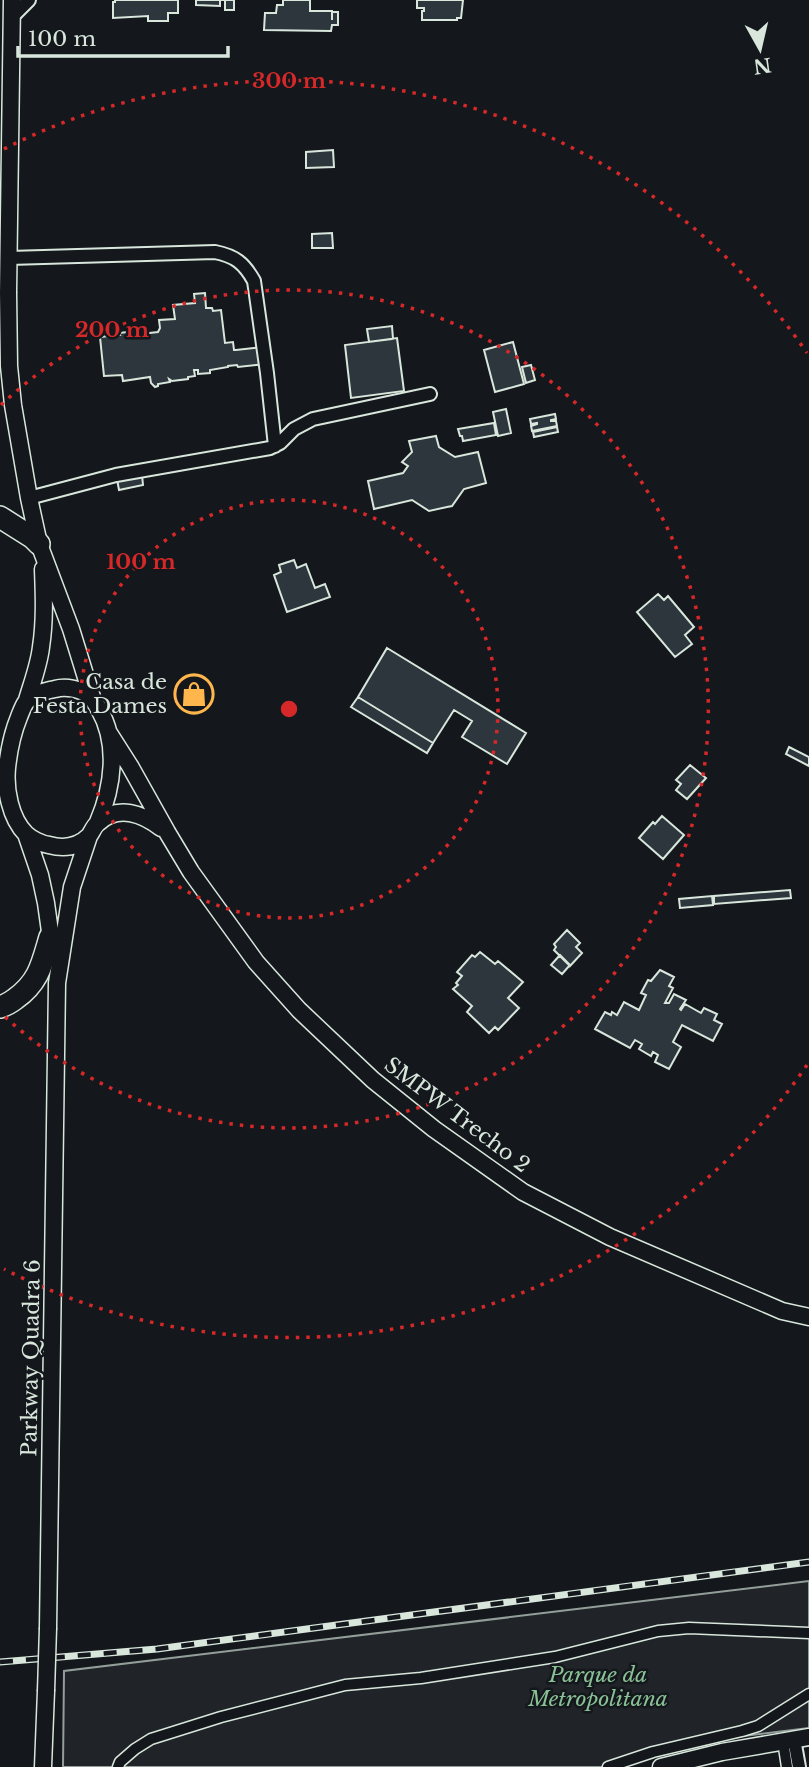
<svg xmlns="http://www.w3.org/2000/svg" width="809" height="1767" viewBox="0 0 809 1767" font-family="'Libre Baskerville',serif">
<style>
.green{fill:#202428;stroke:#939e99;stroke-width:2}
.building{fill:#2c363c;stroke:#d8e6dc;stroke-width:2}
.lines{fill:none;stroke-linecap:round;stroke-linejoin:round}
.pedestrian-casing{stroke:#d8e6dc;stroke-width:13}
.minor-casing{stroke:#d8e6dc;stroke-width:16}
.tertiary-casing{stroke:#d8e6dc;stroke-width:19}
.trunk-casing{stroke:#d8e6dc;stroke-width:24}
.pedestrian{stroke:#14181c;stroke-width:10}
.minor{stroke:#14181c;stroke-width:12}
.tertiary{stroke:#14181c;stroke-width:16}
.trunk{stroke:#14181c;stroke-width:21}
.rail-casing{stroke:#d8e6dc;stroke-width:7}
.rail{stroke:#14181c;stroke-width:4.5;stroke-dasharray:13;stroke-linecap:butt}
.tertiary-bridge-casing{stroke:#d8e6dc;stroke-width:19;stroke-linecap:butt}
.tertiary-bridge{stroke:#14181c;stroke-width:16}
.ring{fill:none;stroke:#d62828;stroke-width:3.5;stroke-dasharray:3.5 7}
.labels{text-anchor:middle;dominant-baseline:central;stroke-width:5;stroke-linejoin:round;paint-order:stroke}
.poi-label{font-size:21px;fill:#d8e6dc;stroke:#14181c;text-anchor:end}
.street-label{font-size:21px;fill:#d8e6dc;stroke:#14181c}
.park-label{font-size:21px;font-style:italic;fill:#8ac095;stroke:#14181c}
.centre{fill:#d62828;stroke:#14181c;stroke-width:3.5}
.ring-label{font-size:21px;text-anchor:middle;font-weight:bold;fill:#d62828;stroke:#14181c;stroke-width:5;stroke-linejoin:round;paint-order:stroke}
</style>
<rect width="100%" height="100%" fill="#14181c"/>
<path class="green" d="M809 1581V1728L694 1742 613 1767H63L64 1671Z"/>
<path class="building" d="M115 0H178V13H168V21H148V16L113 18V2H115Z
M195 0H234V10H225V0H220V6L196 5V0Z
M283 0H310V11H332V20V12H338V25H332L331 31 264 30 265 13H276L277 5H283Z
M417 0H463L461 18H457V20H422V11H424V8H417Z
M333 150 334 167 306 168V152Z
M332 233 333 248H312V234Z
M205 293 206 308H212L213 311 221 310 225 343 233 342 234 350H236L263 347 265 364 238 367 237 365 228 366V367L210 370V373L198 374V370H194L195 376 188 377V379L172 381 169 379 170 382 158 384V386L155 387 151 383 150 377 123 381 122 375 104 376 100 337 120 335 119 333 127 332 131 335 158 332 160 328 159 320 175 319 173 305 195 303 194 294Z
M392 326 393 339 369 342 367 329Z
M397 338 404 391 351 398 345 345Z
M513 342 524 384 495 392 484 350Z
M531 365 535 380 526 383 522 367Z
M506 409 511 433 498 436 493 412Z
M555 414 556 419 551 420V421H556L557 426 532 431 531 426 537 424V423L531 424 530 419Z
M494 423 496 435 463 441 462 436H460L458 429Z
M557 427 558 432 534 437 533 432Z
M436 436 439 447 455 457 478 452 486 483 464 489 452 506 447 507 429 511 412 500 374 509 368 481 403 473 408 466 402 462 412 452 409 441Z
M142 475 143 485 119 490 117 479Z
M294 560 297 568 306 564 315 588 325 584 330 597 287 612 274 575 281 572 279 565Z
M658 594 664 600 668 596 694 627 685 635 692 644 675 657 637 612Z
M387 648 526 733 507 764 462 737 472 721 454 710 433 743 358 697Z
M358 697 433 743 427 753 351 707Z
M789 747 809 757V766L786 754Z
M690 765 706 778 687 799 676 790 681 784 676 780Z
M662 816 684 835 663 859 639 838 653 822 655 824Z
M790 890 791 898 714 904V896Z
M712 896 713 905 680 908 679 899Z
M567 930 580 943 576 947 582 953 570 966 554 950 556 947 554 944Z
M480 952 495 964 498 961 523 982 508 998 519 1008 498 1030 495 1027 489 1033 467 1012 472 1006 453 989 458 985 456 983 462 976 457 972 472 955 475 957Z
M560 955 570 965 562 974 551 965Z
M660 970 674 977 669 986 673 988 665 1003H669L674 994 686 1000 680 1009 681 1010 685 1004 701 1013 704 1008 717 1014 714 1020 722 1024 713 1041 682 1025 673 1042 681 1047 669 1069 655 1062 658 1055 653 1052 651 1056 639 1049 642 1044 635 1040 630 1048 595 1029 605 1012 611 1015 612 1012 617 1015 624 1002 639 1010 646 995 641 993 648 980 651 981Z"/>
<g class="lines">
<g class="pedestrian-casing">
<path id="pedestrian" d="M783 1741 787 1767
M118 1767 120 1762 135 1749 151 1739 221 1717 345 1685 421 1678 555 1657 658 1631 689 1628 809 1633
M608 1767 653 1752 742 1731 758 1726 809 1694"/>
</g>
<g class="minor-casing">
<path id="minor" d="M12 17 29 0
M9 258 215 252C235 256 244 263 254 281L267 373 275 446
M29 498 116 475 270 448 280 443 294 429 313 419 430 394
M794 1739 799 1767"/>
</g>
<g class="tertiary-casing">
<path id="tertiary" d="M12 0 8 293 9 366 13 405 29 498 39 544 71 629 92 697
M27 700C32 683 39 665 41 647 45 621 44 595 43 569
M109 733 130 766 167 832 191 872 256 962 299 1010 373 1080 434 1129 523 1192 610 1237 782 1311 809 1317
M98 822C113 787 119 744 99 709 96 705 94 699 90 696 81 689 66 686 55 689 45 691 32 694 26 702 23 706 21 712 19 717 12 734 9 749 7 768 5 789 10 818 26 834 31 839 42 844 49 845 64 849 78 847 89 836 92 832 94 826 98 823 118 804 143 814 161 828
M26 834 40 875 46 903 52 946
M48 1628 57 983 72 887 89 836
M43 1767 46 1691
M661 1767 722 1752 809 1737"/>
</g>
<g class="trunk-casing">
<path id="trunk" d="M0 517 33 538 39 544
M0 1007C6 1005 10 1003 15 999 39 982 42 964 50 937"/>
</g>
<use href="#pedestrian" class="pedestrian"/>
<use href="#minor" class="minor"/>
<use href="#tertiary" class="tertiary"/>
<use href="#trunk" class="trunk"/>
<g class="rail-casing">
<path id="rail" d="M0 1662 157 1649 809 1562"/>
</g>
<use href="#rail" class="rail"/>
<g class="tertiary-bridge-casing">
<path id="tertiary-bridge" d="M46 1691 48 1628"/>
</g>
<use href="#tertiary-bridge" class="tertiary-bridge"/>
</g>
<g class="ring">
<circle cx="289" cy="709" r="209"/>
<path d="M1 405A419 419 0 1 1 1 1013"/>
<path d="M807 1065A628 628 0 0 1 4 1269M4 149A628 628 0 0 1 807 353"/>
</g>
<defs>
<g id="shop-ring" transform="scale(2.0125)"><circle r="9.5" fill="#14181c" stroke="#ffb74d" stroke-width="1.5"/><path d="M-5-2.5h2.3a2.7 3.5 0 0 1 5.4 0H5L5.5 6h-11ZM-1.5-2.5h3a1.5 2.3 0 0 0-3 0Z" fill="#ffb74d"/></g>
</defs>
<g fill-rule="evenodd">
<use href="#shop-ring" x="194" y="694"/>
</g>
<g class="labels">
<g class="poi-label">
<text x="167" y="682">Casa de<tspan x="167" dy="24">Festa Dames</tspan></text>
</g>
<g class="street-label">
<text transform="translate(457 1115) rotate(37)">SMPW Trecho 2</text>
<text transform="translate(31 1358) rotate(-89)">Parkway Quadra 6</text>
</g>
<g class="park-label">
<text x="598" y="1675">Parque da<tspan x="598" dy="24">Metropolitana</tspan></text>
</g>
</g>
<circle cx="289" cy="709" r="10" class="centre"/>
<g class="ring-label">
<text x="289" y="88">300 m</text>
<text x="112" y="337">200 m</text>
<text x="141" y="569">100 m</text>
</g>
<g transform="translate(760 49) rotate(172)" stroke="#14181c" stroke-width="5" paint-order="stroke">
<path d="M0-5L12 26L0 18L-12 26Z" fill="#d8e6dc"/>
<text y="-10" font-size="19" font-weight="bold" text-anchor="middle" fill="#d8e6dc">N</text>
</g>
<path d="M18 46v10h210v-10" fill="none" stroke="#d8e6dc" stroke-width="3.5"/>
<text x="28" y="46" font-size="21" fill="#d8e6dc" stroke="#14181c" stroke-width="5" paint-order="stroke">100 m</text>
</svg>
